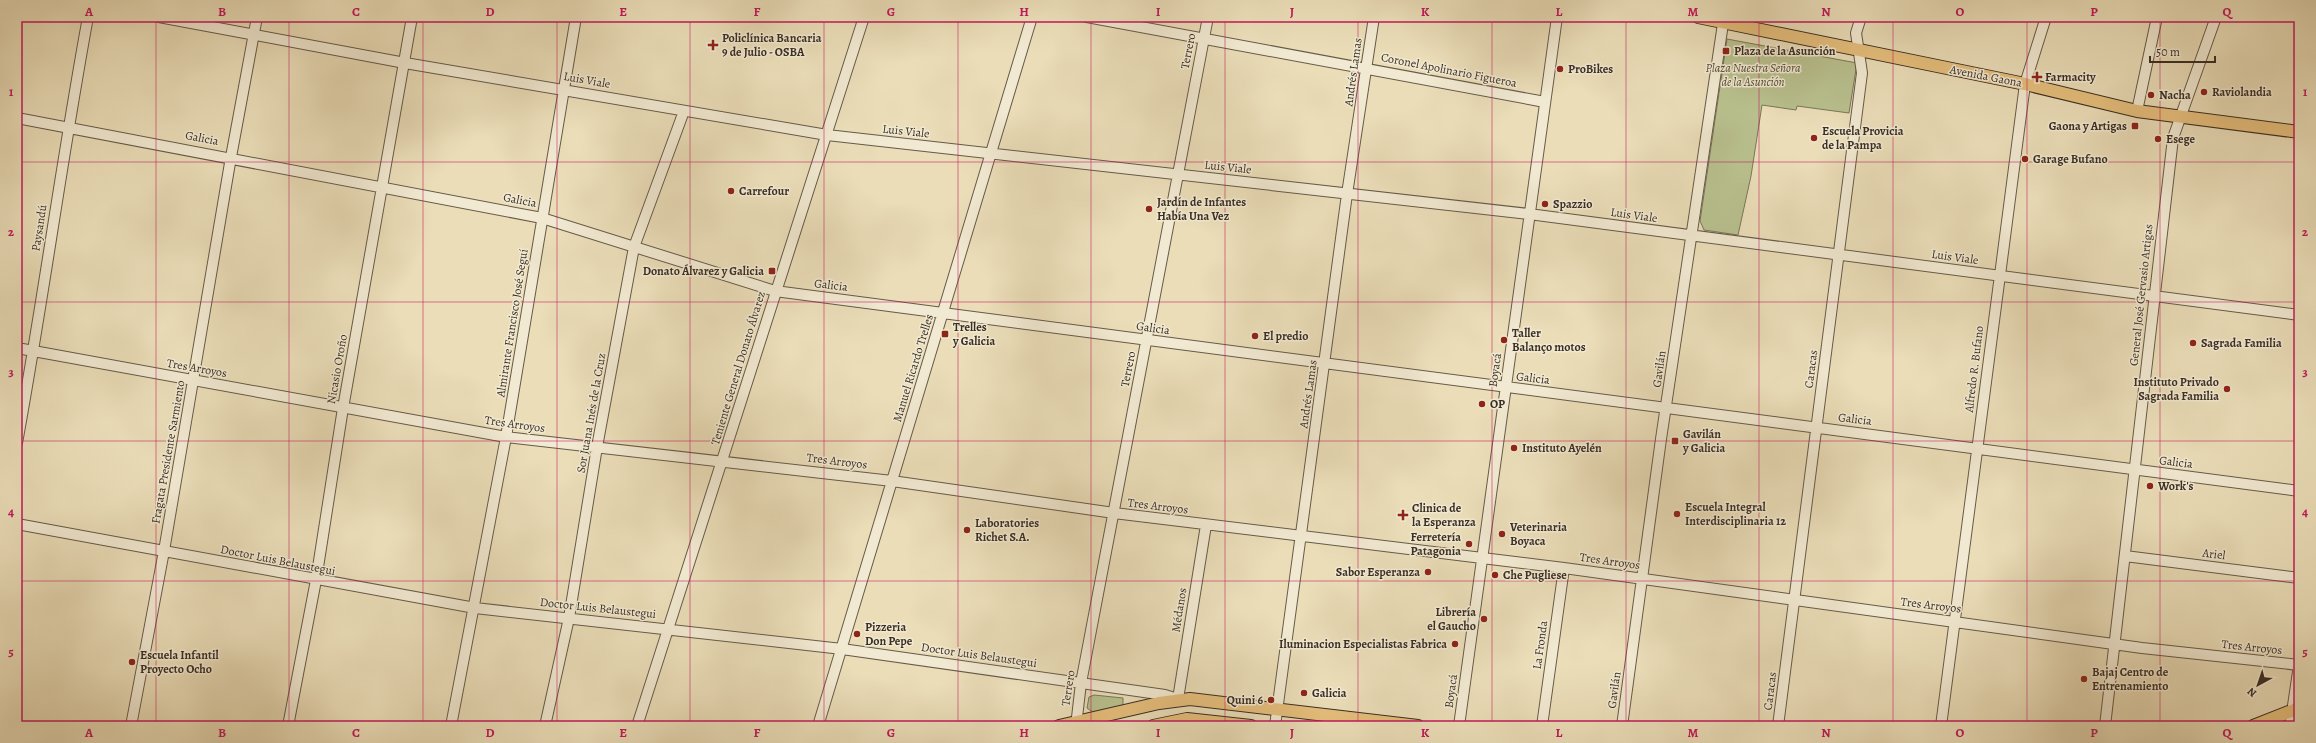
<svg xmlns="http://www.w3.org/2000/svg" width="2316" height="743" viewBox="0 0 2316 743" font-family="Alegreya,serif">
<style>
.green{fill:#b8c08e;stroke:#797759}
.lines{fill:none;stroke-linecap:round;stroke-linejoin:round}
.minor-casing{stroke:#665a49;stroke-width:12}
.major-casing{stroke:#3a2e24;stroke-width:14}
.minor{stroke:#f1e9d1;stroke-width:10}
.major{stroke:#e5be7c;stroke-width:12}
.grid{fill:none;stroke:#c2185b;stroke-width:1;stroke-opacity:0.55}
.poi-dot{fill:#8f2418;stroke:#f1e9d1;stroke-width:1.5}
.labels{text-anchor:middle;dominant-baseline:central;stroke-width:3;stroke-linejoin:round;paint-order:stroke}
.poi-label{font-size:12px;font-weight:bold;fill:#3a2e24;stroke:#f1e9d1;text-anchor:start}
.street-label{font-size:12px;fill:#3a2e24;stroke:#f1e9d1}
.park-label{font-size:12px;font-style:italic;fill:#534b39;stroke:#f1e9d1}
.neatline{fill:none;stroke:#c2185b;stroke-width:1.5}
.grid-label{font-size:13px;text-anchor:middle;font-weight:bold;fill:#c2185b}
</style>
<rect width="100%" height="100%" fill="#eaddb8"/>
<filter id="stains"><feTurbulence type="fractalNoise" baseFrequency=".005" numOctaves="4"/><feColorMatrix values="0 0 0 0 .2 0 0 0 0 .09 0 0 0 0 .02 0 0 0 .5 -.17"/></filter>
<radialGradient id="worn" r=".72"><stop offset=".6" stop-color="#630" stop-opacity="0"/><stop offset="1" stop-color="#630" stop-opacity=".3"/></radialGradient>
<path class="green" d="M1727 39 1857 63 1849 113 1797 106 1796 110 1762 105 1751 176 1738 235 1704 230 1700 221Z
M1094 695 1123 698V706L1094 713 1087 708 1089 697Z"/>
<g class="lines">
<g class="minor-casing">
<path id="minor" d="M159 17 405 63 827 135 1529 214 2299 315
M1087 17 1545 102
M2137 111 2157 17
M17 118 542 218 775 291 2299 491
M17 348 506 437 892 481 1114 513 1564 568 2142 648 2299 665 2290 726
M17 443C43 301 62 158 88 17
M17 524 475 608 842 649 1165 695 1178 699 1206 525
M2125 556 2299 578
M131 726 164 551 231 157 257 17
M288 726 316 580 343 408 412 17
M451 726 506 437 576 17
M545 726 569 618 597 447 634 247 684 111
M637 726 864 17
M818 726 1032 17
M1076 726 1081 683 1208 17
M1275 726 1347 194 1374 17
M1459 726 1557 17
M1542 726 1564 568
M1622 726 1661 439 1724 17
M1778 726 1862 73 1856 33 1861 17
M1941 726 2025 84 2046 17
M2105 726 2173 138 2216 17"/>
</g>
<g class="major-casing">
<path id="major" d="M1698 17 2025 84 2137 111 2299 132
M1059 726 1159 703 1190 699 1418 726
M1153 726 1187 719 1251 726
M2253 726 2299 708"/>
</g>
<use href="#minor" class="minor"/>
<use href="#major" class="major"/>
</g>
<path class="grid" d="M156 17V726M289 17V726M423 17V726M557 17V726M690 17V726M824 17V726M958 17V726M1091 17V726M1225 17V726M1358 17V726M1492 17V726M1626 17V726M1759 17V726M1893 17V726M2027 17V726M2160 17V726M17 162H2299M17 302H2299M17 441H2299M17 581H2299"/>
<g class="poi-dot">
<path d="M711 39h4v4h4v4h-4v4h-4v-4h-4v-4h4z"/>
<rect x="1722" y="47" width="8" height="8" rx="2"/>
<circle cx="1560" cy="69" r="4"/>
<path d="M2035 71h4v4h4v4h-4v4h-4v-4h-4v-4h4z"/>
<circle cx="2204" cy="92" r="4"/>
<circle cx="2151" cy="95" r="4"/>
<rect x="2131" y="122" width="8" height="8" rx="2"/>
<circle cx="1814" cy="138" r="4"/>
<circle cx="2158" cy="139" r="4"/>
<circle cx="2025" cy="159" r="4"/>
<circle cx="731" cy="191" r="4"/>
<circle cx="1545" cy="204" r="4"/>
<circle cx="1149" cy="209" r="4"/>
<rect x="768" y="267" width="8" height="8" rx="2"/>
<rect x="941" y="330" width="8" height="8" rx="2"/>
<circle cx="1255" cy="336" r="4"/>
<circle cx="1504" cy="340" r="4"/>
<circle cx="2193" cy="343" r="4"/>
<circle cx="2227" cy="389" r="4"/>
<circle cx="1482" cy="404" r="4"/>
<rect x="1671" y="437" width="8" height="8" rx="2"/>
<circle cx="1514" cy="448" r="4"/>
<circle cx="2150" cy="486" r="4"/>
<circle cx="1677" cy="514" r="4"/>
<path d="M1401 509h4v4h4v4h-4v4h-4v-4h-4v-4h4z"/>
<circle cx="967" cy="530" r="4"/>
<circle cx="1502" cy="534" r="4"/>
<circle cx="1469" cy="544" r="4"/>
<circle cx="1428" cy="572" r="4"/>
<circle cx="1495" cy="575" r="4"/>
<circle cx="1484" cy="619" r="4"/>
<circle cx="857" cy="634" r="4"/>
<circle cx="1455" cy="644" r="4"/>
<circle cx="132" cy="662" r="4"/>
<circle cx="2084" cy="679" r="4"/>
<circle cx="1304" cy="693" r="4"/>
<circle cx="1271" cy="700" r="4"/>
</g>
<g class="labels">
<g class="poi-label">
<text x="722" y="38">Policlínica Bancaria<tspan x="722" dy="14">9 de Julio - OSBA</tspan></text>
<text x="1734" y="51">Plaza de la Asunción</text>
<text x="1568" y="69">ProBikes</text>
<text x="2045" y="77">Farmacity</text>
<text x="2212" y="92">Raviolandia</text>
<text x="2159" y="95">Nacha</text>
<text x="2127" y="126" text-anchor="end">Gaona y Artigas</text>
<text x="1822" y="131">Escuela Provicia<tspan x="1822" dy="14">de la Pampa</tspan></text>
<text x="2166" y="139">Esege</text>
<text x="2033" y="159">Garage Bufano</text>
<text x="739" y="191">Carrefour</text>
<text x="1157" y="202">Jardín de Infantes<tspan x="1157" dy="14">Había Una Vez</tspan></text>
<text x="1553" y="204">Spazzio</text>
<text x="764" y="271" text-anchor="end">Donato Álvarez y Galicia</text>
<text x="953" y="327">Trelles<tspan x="953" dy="14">y Galicia</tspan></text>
<text x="1512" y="333">Taller<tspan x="1512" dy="14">Balanço motos</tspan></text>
<text x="1263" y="336">El predio</text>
<text x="2201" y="343">Sagrada Familia</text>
<text x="2219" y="382" text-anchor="end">Instituto Privado<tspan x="2219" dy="14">Sagrada Familia</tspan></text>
<text x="1490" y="404">OP</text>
<text x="1683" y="434">Gavilán<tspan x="1683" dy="14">y Galicia</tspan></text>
<text x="1522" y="448">Instituto Ayelén</text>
<text x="2158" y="486">Work's</text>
<text x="1685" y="507">Escuela Integral<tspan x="1685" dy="14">Interdisciplinaria 12</tspan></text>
<text x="1412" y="508">Clinica de<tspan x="1412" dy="14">la Esperanza</tspan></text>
<text x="975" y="523">Laboratories<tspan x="975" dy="14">Richet S.A.</tspan></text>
<text x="1510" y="527">Veterinaria<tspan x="1510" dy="14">Boyaca</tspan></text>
<text x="1461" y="537" text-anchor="end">Ferretería<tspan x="1461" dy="14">Patagonia</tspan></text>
<text x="1420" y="572" text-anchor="end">Sabor Esperanza</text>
<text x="1503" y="575">Che Pugliese</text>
<text x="1476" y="612" text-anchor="end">Librería<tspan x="1476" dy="14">el Gaucho</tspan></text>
<text x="865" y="627">Pizzeria<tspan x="865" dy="14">Don Pepe</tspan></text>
<text x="1447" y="644" text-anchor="end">Iluminacion Especialistas Fabrica</text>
<text x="140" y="655">Escuela Infantil<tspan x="140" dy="14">Proyecto Ocho</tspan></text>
<text x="2092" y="672">Bajaj Centro de<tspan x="2092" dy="14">Entrenamiento</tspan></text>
<text x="1312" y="693">Galicia</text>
<text x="1263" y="700" text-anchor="end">Quini 6</text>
</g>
<g class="street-label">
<text transform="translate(1188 51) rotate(-79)">Terrero</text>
<text transform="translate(1449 70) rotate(11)">Coronel Apolinario Figueroa</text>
<text transform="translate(1353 72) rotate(-82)">Andrés Lamas</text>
<text transform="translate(1986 76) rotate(11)">Avenida Gaona</text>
<text transform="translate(587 80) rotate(10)">Luis Viale</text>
<text transform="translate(906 131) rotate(6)">Luis Viale</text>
<text transform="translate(202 138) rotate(11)">Galicia</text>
<text transform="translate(1228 167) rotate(6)">Luis Viale</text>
<text transform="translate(520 200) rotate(11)">Galicia</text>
<text transform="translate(1634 215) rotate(8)">Luis Viale</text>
<text transform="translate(39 228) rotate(-81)">Paysandú</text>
<text transform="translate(1955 257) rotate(8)">Luis Viale</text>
<text transform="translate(831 285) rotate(7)">Galicia</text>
<text transform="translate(2141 295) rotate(-84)">General José Gervasio Artigas</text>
<text transform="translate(512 323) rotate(-81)">Almirante Francisco José Seguí</text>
<text transform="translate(1153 328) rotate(8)">Galicia</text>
<text transform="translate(197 368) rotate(10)">Tres Arroyos</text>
<text transform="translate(738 368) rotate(-73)">Teniente General Donato Álvarez</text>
<text transform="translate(913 368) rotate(-73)">Manuel Ricardo Trelles</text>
<text transform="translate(337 369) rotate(-80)">Nicasio Oroño</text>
<text transform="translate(1128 369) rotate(-79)">Terrero</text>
<text transform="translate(1659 369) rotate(-82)">Gavilán</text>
<text transform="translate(1811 369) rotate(-83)">Caracas</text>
<text transform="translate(1974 369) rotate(-83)">Alfredo R. Bufano</text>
<text transform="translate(1495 370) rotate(-82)">Boyacá</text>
<text transform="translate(1533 378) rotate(7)">Galicia</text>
<text transform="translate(1308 394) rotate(-82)">Andrés Lamas</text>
<text transform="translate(591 413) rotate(-80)">Sor Juana Inés de la Cruz</text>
<text transform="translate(1855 419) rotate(7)">Galicia</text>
<text transform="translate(515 424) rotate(8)">Tres Arroyos</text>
<text transform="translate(168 452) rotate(-80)">Fragata Presidente Sarmiento</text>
<text transform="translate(837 461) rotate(7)">Tres Arroyos</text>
<text transform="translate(2176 462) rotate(7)">Galicia</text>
<text transform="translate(1158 506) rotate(7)">Tres Arroyos</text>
<text transform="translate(2214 554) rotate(7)">Ariel</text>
<text transform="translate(278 560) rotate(11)">Doctor Luis Belaustegui</text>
<text transform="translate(1610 561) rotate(8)">Tres Arroyos</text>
<text transform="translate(1931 605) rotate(7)">Tres Arroyos</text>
<text transform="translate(598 608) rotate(6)">Doctor Luis Belaustegui</text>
<text transform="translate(1179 610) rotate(-81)">Médanos</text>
<text transform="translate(1540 645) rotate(-82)">La Fronda</text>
<text transform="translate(2252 647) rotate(6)">Tres Arroyos</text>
<text transform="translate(979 655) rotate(8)">Doctor Luis Belaustegui</text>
<text transform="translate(1068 688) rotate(-81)">Terrero</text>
<text transform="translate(1614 690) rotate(-82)">Gavilán</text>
<text transform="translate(1451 691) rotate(-82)">Boyacá</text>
<text transform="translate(1770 691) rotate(-83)">Caracas</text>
</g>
<g class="park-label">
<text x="1753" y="68">Plaza Nuestra Señora<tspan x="1753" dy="14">de la Asunción</tspan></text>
</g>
</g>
<rect width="2316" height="743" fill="none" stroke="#eaddb8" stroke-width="44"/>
<g transform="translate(2258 685) rotate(220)" stroke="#f1e9d1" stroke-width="3" paint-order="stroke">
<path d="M0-3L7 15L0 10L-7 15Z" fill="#3a2e24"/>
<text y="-6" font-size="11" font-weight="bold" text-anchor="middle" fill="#3a2e24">N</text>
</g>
<path d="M2150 56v6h65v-6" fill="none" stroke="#3a2e24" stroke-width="2"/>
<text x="2156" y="56" font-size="12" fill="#3a2e24" stroke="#f1e9d1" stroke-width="3" paint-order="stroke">50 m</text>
<rect x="22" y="22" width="2272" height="699" class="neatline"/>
<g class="grid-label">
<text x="89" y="16">A</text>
<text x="222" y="16">B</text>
<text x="356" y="16">C</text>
<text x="490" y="16">D</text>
<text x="623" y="16">E</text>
<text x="757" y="16">F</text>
<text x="891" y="16">G</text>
<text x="1024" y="16">H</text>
<text x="1158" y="16">I</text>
<text x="1292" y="16">J</text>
<text x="1425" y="16">K</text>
<text x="1559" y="16">L</text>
<text x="1693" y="16">M</text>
<text x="1826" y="16">N</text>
<text x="1960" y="16">O</text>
<text x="2094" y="16">P</text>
<text x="2227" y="16">Q</text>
<text x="11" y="96">1</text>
<text x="2305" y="96">1</text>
<text x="11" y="236">2</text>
<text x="2305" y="236">2</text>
<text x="11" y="376">3</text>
<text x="2305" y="376">3</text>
<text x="11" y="516">4</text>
<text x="2305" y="516">4</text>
<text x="11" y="656">5</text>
<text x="2305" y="656">5</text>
<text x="89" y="737">A</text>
<text x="222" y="737">B</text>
<text x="356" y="737">C</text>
<text x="490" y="737">D</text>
<text x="623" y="737">E</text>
<text x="757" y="737">F</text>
<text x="891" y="737">G</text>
<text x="1024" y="737">H</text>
<text x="1158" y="737">I</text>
<text x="1292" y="737">J</text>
<text x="1425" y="737">K</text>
<text x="1559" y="737">L</text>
<text x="1693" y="737">M</text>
<text x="1826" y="737">N</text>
<text x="1960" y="737">O</text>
<text x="2094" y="737">P</text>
<text x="2227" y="737">Q</text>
</g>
<rect width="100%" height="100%" filter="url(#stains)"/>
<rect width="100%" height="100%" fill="url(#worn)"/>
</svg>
